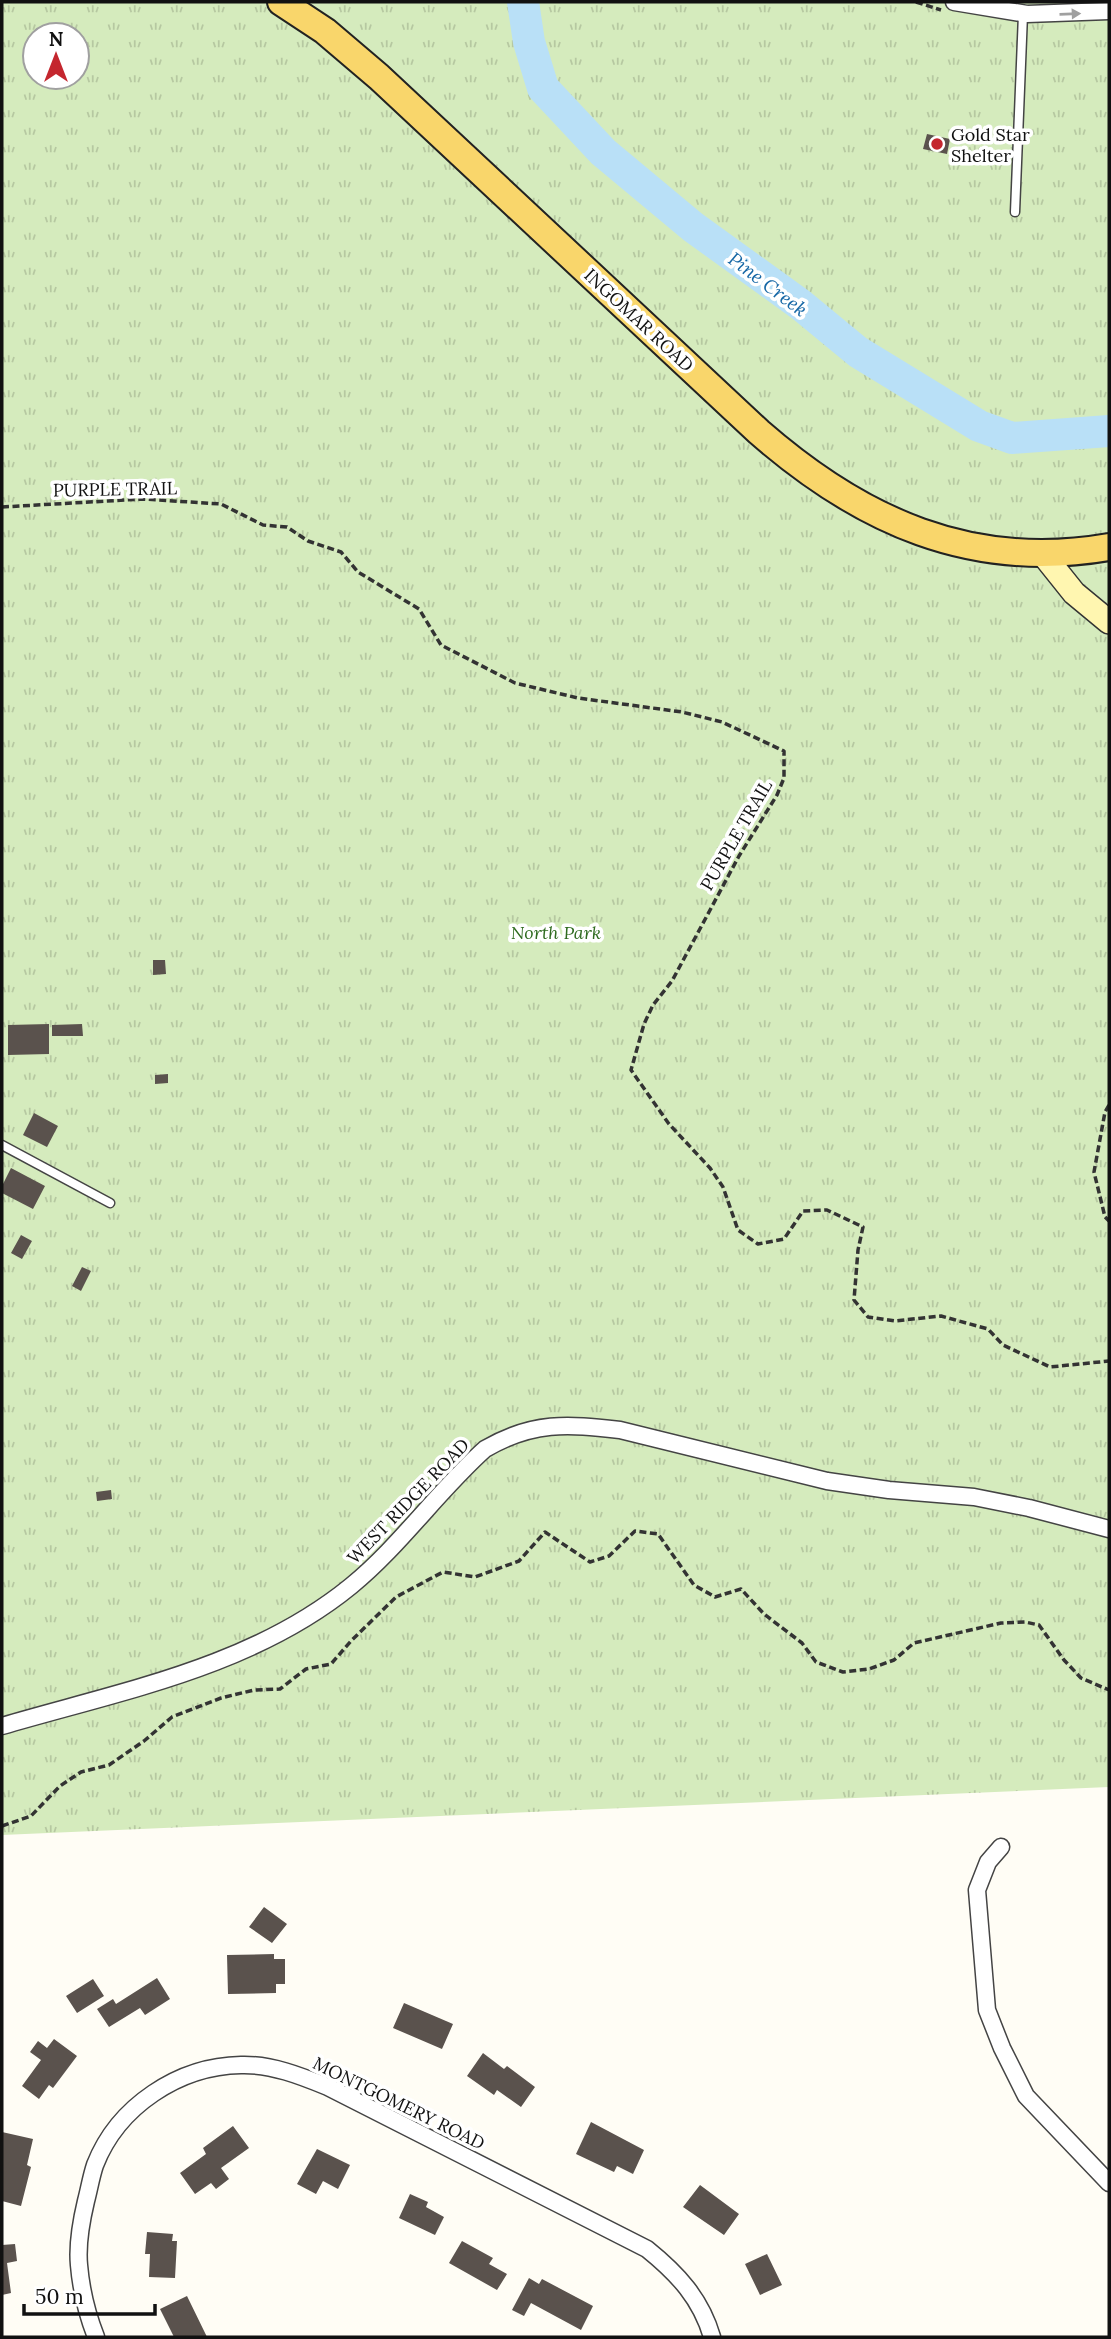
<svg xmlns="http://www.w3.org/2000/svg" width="1111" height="2339" viewBox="0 0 1111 2339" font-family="Lora,serif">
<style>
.park{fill:url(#park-tufts);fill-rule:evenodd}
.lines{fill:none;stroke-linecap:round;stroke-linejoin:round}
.river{stroke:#b9e0f7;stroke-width:32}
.building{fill:#5a524d}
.lane-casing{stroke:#444;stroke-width:11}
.street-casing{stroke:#444;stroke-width:19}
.secondary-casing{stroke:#333;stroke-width:26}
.primary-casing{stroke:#222;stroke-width:30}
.path{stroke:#333;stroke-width:3.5;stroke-dasharray:7 3.5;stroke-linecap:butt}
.lane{stroke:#fff;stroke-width:8}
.street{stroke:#fff;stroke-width:16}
.secondary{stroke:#fff6b0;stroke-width:23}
.primary{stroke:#f9d66b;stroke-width:26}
.oneway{fill:#a0a0a0}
.poi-dot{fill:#c4262e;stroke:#fff;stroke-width:2.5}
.labels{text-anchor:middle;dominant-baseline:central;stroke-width:7;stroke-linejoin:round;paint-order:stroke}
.poi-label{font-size:18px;fill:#111;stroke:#fff;text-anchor:start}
.street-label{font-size:18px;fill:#111;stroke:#fff}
.park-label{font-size:18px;font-style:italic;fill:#2f6b1f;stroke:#fff}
.water-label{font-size:19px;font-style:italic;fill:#1768a6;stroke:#fff}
</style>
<defs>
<pattern id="park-tufts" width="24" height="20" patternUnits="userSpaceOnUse" patternTransform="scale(1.75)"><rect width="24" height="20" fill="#d5ebbd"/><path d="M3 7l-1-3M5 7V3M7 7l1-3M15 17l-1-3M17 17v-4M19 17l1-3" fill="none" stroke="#b6c8a1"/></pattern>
</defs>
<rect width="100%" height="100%" fill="#fffdf5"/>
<path class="park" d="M2 2H1109V1787L2 1835ZM35 35H77V77H35Z"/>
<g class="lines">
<path class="river" d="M523 2 529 42 543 88 603 152 693 227 801 305 858 352 979 426 1012 438 1109 431"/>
</g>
<path class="building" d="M927 134 950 139 947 154 923 149Z
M153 960H165L166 974 153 975Z
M49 1024V1054L8 1055V1025Z
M82 1024 83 1036H52V1025Z
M168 1074V1083L155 1084V1075Z
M34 1113 58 1126 47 1147 23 1135Z
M11 1168 45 1186 33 1209 2 1193V1186Z
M21 1235 32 1241 22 1259 11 1253Z
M82 1267 91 1271 81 1291 72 1286Z
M111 1490 112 1499 97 1501 96 1492Z
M264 1907 287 1924 272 1943 249 1927Z
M274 1954V1959H285V1984H276V1993L228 1994 227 1955Z
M157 1978 170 1999 145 2015 140 2008 109 2027 97 2009 113 1999 116 2004Z
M93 1979 104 1996 77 2013 66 1996Z
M404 2003 453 2024 442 2049 393 2028Z
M54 2039 77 2056 53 2088 49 2085 39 2099 22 2086 41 2060 30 2052 38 2041 47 2048Z
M483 2053 504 2069 507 2066 535 2087 521 2107 497 2090 494 2095 467 2076Z
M591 2122 644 2150 633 2174 617 2166 614 2172 576 2154Z
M233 2126 249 2148 221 2168 229 2179 216 2189 211 2183 195 2194 180 2173 206 2154 203 2148Z
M2 2132 33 2139 27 2165 31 2167 21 2206 2 2201Z
M317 2149 350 2165 338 2189 323 2181 316 2194 297 2184Z
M700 2185 739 2214 724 2235 683 2207Z
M410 2194 428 2202 426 2207 444 2217 435 2235 399 2218Z
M147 2232 173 2234 172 2241H177L175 2278 149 2277 150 2254H145Z
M462 2241 493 2258 489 2264 507 2274 497 2290 449 2263Z
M15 2244 17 2261 7 2263 11 2293 2 2295V2245Z
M767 2254 782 2285 760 2295 745 2264Z
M529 2278 539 2284 542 2279 593 2306 581 2330 531 2303 524 2316 512 2310Z
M187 2296 207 2337H174L160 2309Z"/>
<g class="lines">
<g class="lane-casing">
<path id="lane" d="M1015 212 1023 14
M2 1145 110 1203"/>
</g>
<g class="street-casing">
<path id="street" d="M954 2 1027 14 1109 11
M2 1726C121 1691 252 1667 351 1586 400 1546 437 1492 485 1449 533 1421 567 1424 620 1430L827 1481 889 1490 974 1497 1029 1508 1109 1529
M1001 1847 988 1862 977 1890 987 2010 1002 2048 1026 2096 1109 2183
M96 2337C87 2314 81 2289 79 2265 77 2244 81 2222 86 2201 89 2190 91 2177 95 2165 118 2106 179 2066 241 2065 271 2064 301 2076 328 2087L647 2249C678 2274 701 2299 712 2337"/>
</g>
<g class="secondary-casing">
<path id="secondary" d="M1042 553 1074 593 1109 622"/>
</g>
<g class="primary-casing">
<path id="primary" d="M281 2 325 31 379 77 759 432C861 521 971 571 1109 547"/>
</g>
<path class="path" d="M916 2 941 10
M2 507 143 499 221 504 263 525 287 527 308 541 341 552 358 572 419 609 441 645 515 683 578 698 682 712 722 722 784 751V778L777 795 739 856 672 981 653 1005 644 1024 631 1070 669 1124 710 1168 723 1187 738 1230 758 1244 784 1239 803 1211 827 1210 863 1227 858 1250 854 1300 868 1317 895 1321 941 1316 988 1329 1003 1345 1050 1367 1109 1361
M1109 1105 1105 1112 1094 1172 1105 1217 1109 1221
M2 1826 31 1816 60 1786 81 1772 109 1765 144 1741 172 1717 221 1698 254 1690 280 1689 306 1669 331 1664 351 1641 396 1597 443 1572 475 1577 519 1561 545 1532 590 1562 609 1556 635 1531 658 1534 694 1585 715 1597 741 1589 764 1614 802 1643 816 1662 843 1672 869 1669 894 1660 914 1643 1001 1623 1025 1622 1039 1625 1064 1660 1081 1678 1109 1690"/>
<use href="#lane" class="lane"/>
<use href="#street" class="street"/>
<use href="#secondary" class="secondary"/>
<use href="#primary" class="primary"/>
</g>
<defs><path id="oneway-solid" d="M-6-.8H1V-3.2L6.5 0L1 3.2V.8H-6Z" transform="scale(1.75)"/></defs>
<use class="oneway" href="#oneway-solid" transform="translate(1070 14) rotate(-2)"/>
<circle class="poi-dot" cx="937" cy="144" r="7"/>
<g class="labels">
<g class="poi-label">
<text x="951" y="134">Gold Star<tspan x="951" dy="21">Shelter</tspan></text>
</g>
<g class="street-label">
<text transform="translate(639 320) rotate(43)">INGOMAR ROAD</text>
<text transform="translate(115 489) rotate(-1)">PURPLE TRAIL</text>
<text transform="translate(736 835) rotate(-60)">PURPLE TRAIL</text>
<text transform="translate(408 1501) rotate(-46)">WEST RIDGE ROAD</text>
<text transform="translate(399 2103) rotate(26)">MONTGOMERY ROAD</text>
</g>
<g class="park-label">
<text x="556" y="932">North Park</text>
</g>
<g class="water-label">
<text transform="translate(768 284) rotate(37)">Pine Creek</text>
</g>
</g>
<rect width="1111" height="2339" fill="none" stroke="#111111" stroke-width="7"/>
<g transform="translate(56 56)"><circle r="33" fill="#ffffff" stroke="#a0a0a0" stroke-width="2"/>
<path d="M0-5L12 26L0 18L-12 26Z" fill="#c4262e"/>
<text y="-10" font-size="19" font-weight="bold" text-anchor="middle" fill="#111111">N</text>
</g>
<path d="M24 2304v10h131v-10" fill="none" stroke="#111111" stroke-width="3.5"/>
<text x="35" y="2304" font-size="21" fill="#111111" stroke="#ffffff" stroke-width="5" paint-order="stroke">50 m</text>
</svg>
